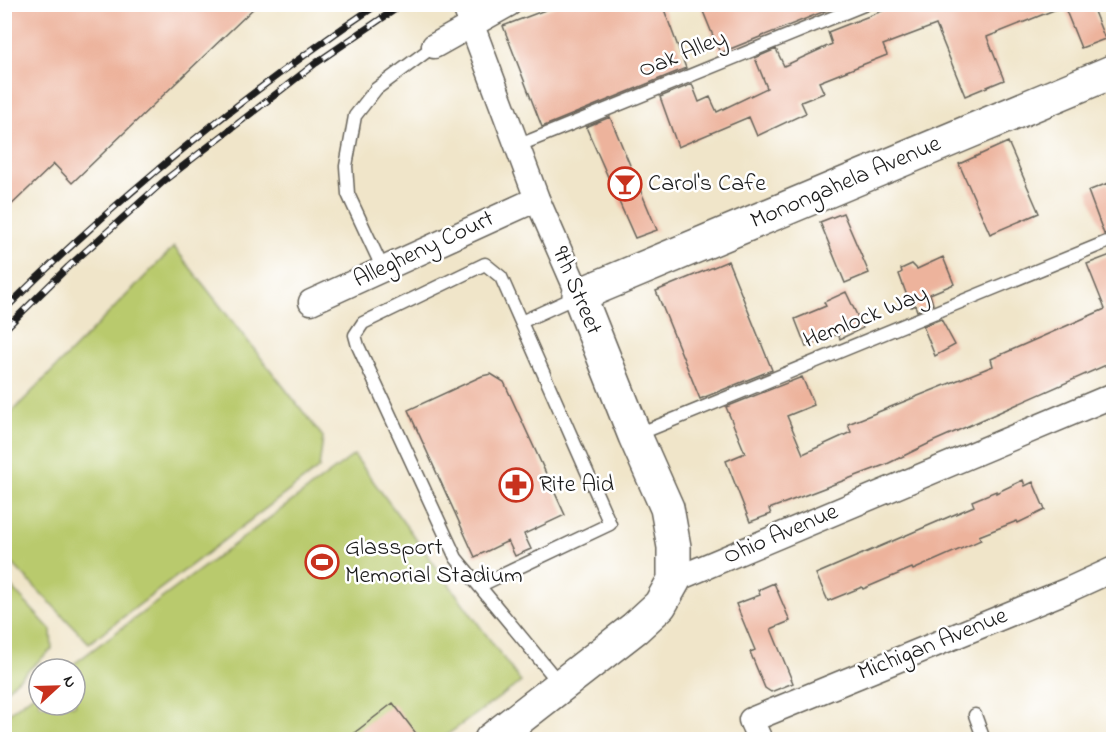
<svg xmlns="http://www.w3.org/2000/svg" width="1118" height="744" viewBox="0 0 1118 744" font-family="'Indie Flower',sans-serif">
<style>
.green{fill:#b9ca6d;stroke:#6a7344;stroke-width:1.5}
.building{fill:#edb39c}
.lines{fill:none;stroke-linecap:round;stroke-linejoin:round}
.lane-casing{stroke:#666259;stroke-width:15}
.street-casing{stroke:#666259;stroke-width:27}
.secondary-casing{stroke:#666259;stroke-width:36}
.lane{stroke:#fff;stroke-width:12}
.street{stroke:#fff;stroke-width:24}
.secondary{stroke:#fff;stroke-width:33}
.rail-casing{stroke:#1c1c1c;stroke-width:7}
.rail{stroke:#fff;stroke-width:4.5;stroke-dasharray:14;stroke-linecap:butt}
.labels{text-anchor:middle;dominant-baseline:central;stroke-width:5;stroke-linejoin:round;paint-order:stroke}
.street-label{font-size:24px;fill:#1c1c1c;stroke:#fff}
.poi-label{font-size:24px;fill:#1c1c1c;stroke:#fff;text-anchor:start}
</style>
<rect width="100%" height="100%" fill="#fff"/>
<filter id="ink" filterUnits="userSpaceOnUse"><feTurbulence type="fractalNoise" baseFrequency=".0167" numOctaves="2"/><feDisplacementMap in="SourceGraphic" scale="12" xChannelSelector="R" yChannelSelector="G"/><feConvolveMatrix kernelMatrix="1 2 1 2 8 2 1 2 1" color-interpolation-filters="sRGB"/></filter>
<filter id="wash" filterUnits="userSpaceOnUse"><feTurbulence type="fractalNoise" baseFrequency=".008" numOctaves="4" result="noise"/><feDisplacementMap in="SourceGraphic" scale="24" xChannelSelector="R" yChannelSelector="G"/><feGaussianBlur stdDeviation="1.35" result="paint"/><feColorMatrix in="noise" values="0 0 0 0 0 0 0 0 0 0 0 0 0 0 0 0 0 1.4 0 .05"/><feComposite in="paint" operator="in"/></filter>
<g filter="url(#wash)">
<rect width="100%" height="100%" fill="#f0e5c9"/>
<path class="green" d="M174 247 323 437 319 468 89 643 5 556V419Z
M354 455 521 682 441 739 5 740V716L39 690V705H75V669H67Z
M4 579 51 630 52 649 5 691Z"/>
<g id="blocks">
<path class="building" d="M4 4H258L72 183 54 164 4 212Z
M561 4H662L686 68 542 127 503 26Z
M700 4H840V5L720 53Z
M900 4H922L925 9 936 4H1091L1105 39 1081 48 1064 6 987 37 1004 80 965 96 936 25 883 45 887 55 819 82 824 93 801 102 806 113 757 136 749 117 678 147 660 97 692 84 699 102 710 97 717 112 767 88 755 58 776 49 784 66 832 44 828 32Z
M610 117 657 230 635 238 586 127Z
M1008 142 1039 213 990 234 959 164Z
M1108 183 1113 198V231L1104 234 1088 191Z
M843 213 869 273 845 283 820 222Z
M1113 254V362L932 442 887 464 769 509 771 514 750 522 726 461 745 453 726 407 802 377 814 405 787 416 803 454 851 432 848 424 993 366 991 359 1105 309 1087 264Z
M943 257 954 284 930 294 933 304 917 311 915 305 911 307 899 274 902 272 901 269 912 264 917 269Z
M728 261 772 370 700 399 656 291Z
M846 292 863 328 840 339 838 334 806 347 795 319 826 306 824 302Z
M941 319 955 345 935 356 923 326Z
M491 374 504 382 565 515 524 534 531 549 515 556 508 541 475 557 408 410 482 376Z
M1023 480 1025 486 1033 482 1045 510 1018 523 1017 521 979 536 981 540 913 570 912 568 863 589 862 587 828 601 816 574 974 506 972 501 996 491V493Z
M774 583 790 621 771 629 793 683 771 692 765 688 750 652 755 650 736 604 760 595 758 590Z
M393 703 421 740H345Z"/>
</g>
</g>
<g filter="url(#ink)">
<use href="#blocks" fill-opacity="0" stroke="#666259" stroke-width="1.5"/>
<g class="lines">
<g class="lane-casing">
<path id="lane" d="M517 146 866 4
M383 269 348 194 346 166 355 116 376 89 434 46
M521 322 578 296
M636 435 1114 239
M479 586 610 524 501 277 485 264 363 323 355 335 358 346 456 558 560 684
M975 715 984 740"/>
</g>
<g class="street-casing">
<path id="street" d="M464 4 537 199 579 295
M434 46 509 4
M311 302 537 199
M674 580 1114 395
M760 740 751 720 1068 590 1114 569"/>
</g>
<g class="secondary-casing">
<path id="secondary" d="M491 740 635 628 660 605 674 580V547L667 508 635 436 579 295 1114 71"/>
</g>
<use href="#lane" class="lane"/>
<use href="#street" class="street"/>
<use href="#secondary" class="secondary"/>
<g class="rail-casing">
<path id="rail" d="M4 310C119 196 244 94 378 4
M4 330 68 267 165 180 316 63 403 4"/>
</g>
<use href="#rail" class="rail"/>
</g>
</g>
<defs>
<g id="bar-ring" transform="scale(1.725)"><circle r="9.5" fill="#fff" stroke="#c8321e" stroke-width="1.5"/><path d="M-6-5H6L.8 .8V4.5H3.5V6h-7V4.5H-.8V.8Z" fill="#c8321e"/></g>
<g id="pharmacy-ring" transform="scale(1.725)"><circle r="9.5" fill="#fff" stroke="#c8321e" stroke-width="1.5"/><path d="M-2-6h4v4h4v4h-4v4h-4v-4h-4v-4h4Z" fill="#c8321e"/></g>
<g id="stadium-ring" transform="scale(1.725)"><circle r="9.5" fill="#fff" stroke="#c8321e" stroke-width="1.5"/><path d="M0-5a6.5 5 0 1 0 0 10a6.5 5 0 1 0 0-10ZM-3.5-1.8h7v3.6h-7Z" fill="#c8321e"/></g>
</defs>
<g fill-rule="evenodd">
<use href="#bar-ring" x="625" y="184"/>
<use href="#pharmacy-ring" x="516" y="485"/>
<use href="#stadium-ring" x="322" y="562"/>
</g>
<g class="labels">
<g class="street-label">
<text transform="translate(683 55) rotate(-22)">Oak Alley</text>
<text transform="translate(846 183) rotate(-23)">Monongahela Avenue</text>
<text transform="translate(424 250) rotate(-25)">Allegheny Court</text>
<text transform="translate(576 291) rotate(67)">9th Street</text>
<text transform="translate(866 318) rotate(-22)">Hemlock Way</text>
<text transform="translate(781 535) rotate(-23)">Ohio Avenue</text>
<text transform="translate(933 645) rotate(-22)">Michigan Avenue</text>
</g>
<g class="poi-label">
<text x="648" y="184">Carol's Cafe</text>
<text x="539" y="485">Rite Aid</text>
<text x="345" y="548">Glassport<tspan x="345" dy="28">Memorial Stadium</tspan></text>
</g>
</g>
<rect width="1118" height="744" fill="none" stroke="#fff" stroke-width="24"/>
<g transform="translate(57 687) rotate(68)"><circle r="28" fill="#ffffff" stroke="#a4a4a4" stroke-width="1.5"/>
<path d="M0-4.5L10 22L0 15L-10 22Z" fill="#c8321e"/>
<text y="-9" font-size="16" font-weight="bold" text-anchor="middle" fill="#1c1c1c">N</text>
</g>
</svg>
